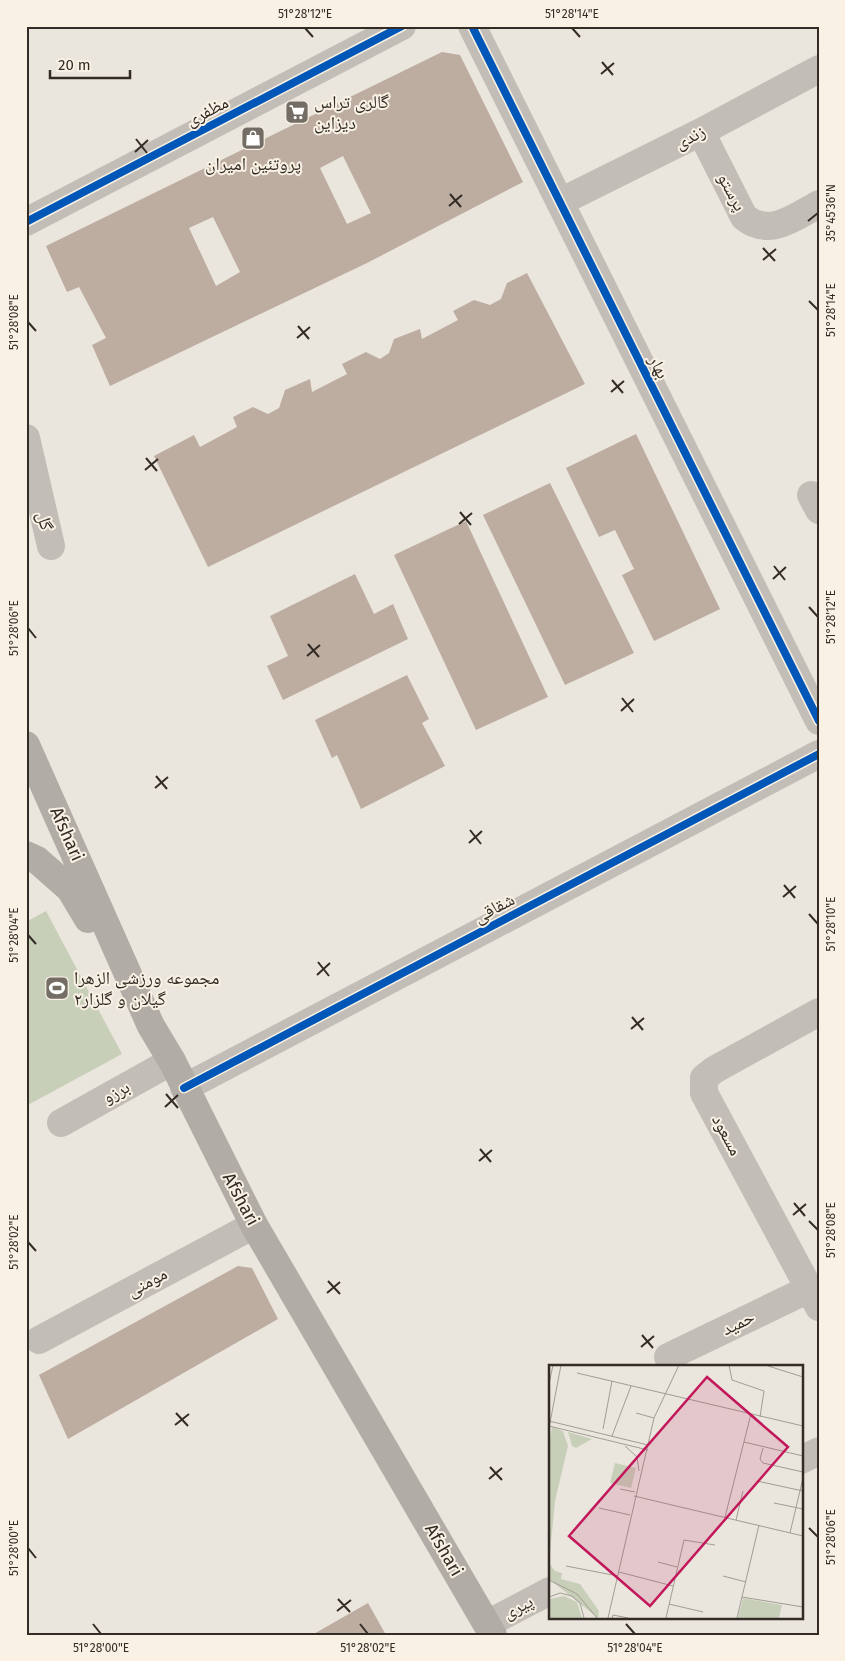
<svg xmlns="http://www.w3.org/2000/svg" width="845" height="1661" viewBox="0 0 845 1661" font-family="'Fira Sans','Noto Naskh Arabic',sans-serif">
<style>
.green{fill:#c8cfb8}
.building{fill:#bdaca0;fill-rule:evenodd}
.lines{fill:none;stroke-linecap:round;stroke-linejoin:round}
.minor{stroke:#c2bdb7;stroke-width:28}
.major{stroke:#b1aca6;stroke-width:28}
.cycleway-casing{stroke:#f8f1e4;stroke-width:11}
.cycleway{stroke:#0057b8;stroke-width:8}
.ticks{fill:none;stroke:#332c26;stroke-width:2}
.labels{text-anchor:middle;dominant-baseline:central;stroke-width:4;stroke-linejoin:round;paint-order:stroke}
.poi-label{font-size:18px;fill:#332c26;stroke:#f8f1e4;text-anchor:start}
.street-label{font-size:18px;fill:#332c26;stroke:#f8f1e4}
.inset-road{fill:none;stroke:#a19c94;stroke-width:1}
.view{fill:#c2185b;fill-opacity:0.15;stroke:#c2185b;stroke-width:2.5}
.inset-edge{fill:none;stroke:#332c26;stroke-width:2.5}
.neatline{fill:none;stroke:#332c26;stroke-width:2}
.ticks-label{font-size:12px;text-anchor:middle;fill:#332c26}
</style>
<rect width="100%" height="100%" fill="#eae6dd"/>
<path class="green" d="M46 911 122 1054 26 1106V922Z"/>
<path class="building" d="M442 52 460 55 523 182 367 263 110 386 92 345 106 338 79 287 67 292 46 246ZM343 156 371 213 347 224 320 168ZM213 217 240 272 216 286 189 228Z
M527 273 585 384 208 567 154 456 194 435 200 447 237 427 233 417 253 407 268 414 279 408 285 390 310 379 312 392 347 374 342 364 366 352 380 359 389 353 394 339 420 329 422 339 458 320 453 311 474 300 490 305 501 299 507 283Z
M636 434 720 609 654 641 622 575 634 569 615 530 599 537 566 468Z
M550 483 634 653 565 685 483 515Z
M466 521 548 697 476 730 394 555Z
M355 574 374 614 393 604 408 639 283 700 267 666 288 656 270 616Z
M407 675 429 719 422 723 445 766 361 809 337 755 332 758 315 720Z
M238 1266 252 1268 278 1319 68 1439 39 1375Z
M368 1603 386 1635H312Z"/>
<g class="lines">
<path class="minor" d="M472 26 819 721
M701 132 744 217C769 238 795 217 819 204
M560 202 701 132 819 69
M26 222 402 26
M26 438 51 546
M811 495 819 510
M819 1012 714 1070 704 1078V1093L819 1307
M184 1088 819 754
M61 1123 172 1061
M39 1340 254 1225
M668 1357 809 1289
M801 1460 819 1451
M487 1624 550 1591"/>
<path class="major" d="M26 745 151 1026 172 1061 254 1225 493 1635
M26 855 37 860 70 889 88 919"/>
<g class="cycleway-casing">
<path id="cycleway" d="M472 26 819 721
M26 222 402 26
M184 1088 819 754"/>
</g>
<use href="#cycleway" class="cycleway"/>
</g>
<path class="ticks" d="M305 28 313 37M572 28 580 37M602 62 613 75M601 74 614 63M136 139 147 153M135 152 148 140M450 194 461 207M449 206 462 195M808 221 818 213M763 248 775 261M763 260 776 249M809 301 818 310M28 322 36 331M298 326 309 339M297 338 310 327M612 380 623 393M611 392 624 381M146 458 157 471M145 470 158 459M460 512 471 525M459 524 472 513M774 566 785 580M773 579 786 567M809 607 818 617M28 628 36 638M308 644 319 657M307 656 320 645M622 698 633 712M621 711 634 699M156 776 167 789M155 788 168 777M470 830 481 844M469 843 482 831M784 885 795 898M783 897 796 886M809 914 818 924M28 935 36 944M318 962 329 976M317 975 330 963M632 1017 643 1030M631 1029 644 1018M166 1094 178 1108M165 1107 178 1095M480 1149 491 1162M479 1161 492 1150M794 1203 805 1216M793 1215 806 1204M809 1221 818 1230M28 1242 36 1251M328 1281 340 1294M327 1293 340 1282M642 1335 653 1348M641 1347 654 1336M176 1413 188 1426M175 1425 189 1414M490 1467 502 1480M489 1479 502 1468M809 1528 818 1537M28 1548 36 1558M338 1599 350 1612M337 1611 351 1600M93 1624 101 1634M360 1624 368 1634M626 1624 635 1634"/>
<defs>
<g id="supermarket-square" transform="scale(1.25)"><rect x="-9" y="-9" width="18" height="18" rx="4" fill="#736d66" stroke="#f8f1e4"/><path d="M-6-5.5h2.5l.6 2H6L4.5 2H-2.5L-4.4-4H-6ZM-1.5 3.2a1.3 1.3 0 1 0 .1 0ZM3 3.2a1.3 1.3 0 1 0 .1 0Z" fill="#fff"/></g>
<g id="shop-square" transform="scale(1.25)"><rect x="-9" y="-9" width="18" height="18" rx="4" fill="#736d66" stroke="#f8f1e4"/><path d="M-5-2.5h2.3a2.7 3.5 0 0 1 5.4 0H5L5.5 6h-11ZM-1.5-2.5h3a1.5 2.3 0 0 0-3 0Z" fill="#fff"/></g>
<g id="stadium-square" transform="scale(1.25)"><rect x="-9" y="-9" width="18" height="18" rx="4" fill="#736d66" stroke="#f8f1e4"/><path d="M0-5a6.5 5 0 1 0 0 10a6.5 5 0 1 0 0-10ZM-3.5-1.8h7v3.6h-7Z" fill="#fff"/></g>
</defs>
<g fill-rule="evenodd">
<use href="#supermarket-square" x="297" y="112"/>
<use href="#shop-square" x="253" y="138"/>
<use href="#stadium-square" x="57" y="988"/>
</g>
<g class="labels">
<g class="poi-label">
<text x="314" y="102">گالری تراس<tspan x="314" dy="21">دیزاین</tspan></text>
<text x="253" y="164" text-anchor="middle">پروتئین امیران</text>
<text x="74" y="978">مجموعه ورزشی الزهرا<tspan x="74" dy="21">گیلان و گلزار۲</tspan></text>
</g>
<g class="street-label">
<text transform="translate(207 111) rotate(-27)">مظفری</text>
<text transform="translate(690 137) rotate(-27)">زندی</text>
<text transform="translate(732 192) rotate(62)">پرستو</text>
<text transform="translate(659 367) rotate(63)">بهار</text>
<text transform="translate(45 521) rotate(77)">گل</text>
<text transform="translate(67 834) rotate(66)">Afshari</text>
<text transform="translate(494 908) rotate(-28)">شقاقی</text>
<text transform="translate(116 1092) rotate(-29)">برزو</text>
<text transform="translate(727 1135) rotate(62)">مسعود</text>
<text transform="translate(241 1199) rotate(62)">Afshari</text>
<text transform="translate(147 1282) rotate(-28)">مومنی</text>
<text transform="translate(738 1323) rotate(-26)">حمید</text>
<text transform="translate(444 1550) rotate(60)">Afshari</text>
<text transform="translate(518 1607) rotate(-28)">پیری</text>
</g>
</g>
<g transform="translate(549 1365)">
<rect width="254" height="254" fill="#eae6dd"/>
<path d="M3 62 14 66 19 81 6 136 0 198 6 206 13 208 12 214 31 219 50 246 49 253 0 214V80ZM19 67 43 74 27 83 23 81ZM66 98 87 103 82 123 61 118ZM15 231 28 237 33 253H0V234ZM194 233 233 240 230 253H189Z" fill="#c8cfb8"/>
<path class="inset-road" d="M180 0 183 15 215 26 211 52M216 0 254 12M28 8 254 61M0 19 4 0M87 48 105 53M0 56 99 80M0 61 99 85M0 63 12 0M54 64 63 16M63 71 82 21M195 77 254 91M76 81 88 92 90 106M214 83 211 94 214 98 254 107M208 116 254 126M71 124 86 127M85 131 254 171M225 138 254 144M50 143 81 150M176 152 202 49M187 155 194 126M241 168 254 113M109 197 128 202M17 201 69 211M70 207 124 221M174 211 197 217M0 215 28 229 48 253M0 232 11 228 23 231 31 238 35 253M193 232 254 242M120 239 154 247M59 253 105 53 130 0M63 253 64 250 79 253M117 253 135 175 166 180M188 253 210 160"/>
<path class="view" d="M158 12 239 82 101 241 20 171Z"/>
<rect width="254" height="254" class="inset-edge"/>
</g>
<rect width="845" height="1661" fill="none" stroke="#f8f1e4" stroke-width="55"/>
<path d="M50 70v8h80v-8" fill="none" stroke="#332c26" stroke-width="2.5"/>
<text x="58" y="70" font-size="15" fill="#332c26" stroke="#f8f1e4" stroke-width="4" paint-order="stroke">20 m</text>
<rect x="28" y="28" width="790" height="1606" class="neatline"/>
<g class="ticks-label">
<text x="305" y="18">51°28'12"E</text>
<text x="572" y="18">51°28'14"E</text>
<text transform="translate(831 213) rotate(-90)" y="4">35°45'36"N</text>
<text transform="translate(831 310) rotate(-90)" y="4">51°28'14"E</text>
<text transform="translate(14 322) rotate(-90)" y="4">51°28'08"E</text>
<text transform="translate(831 617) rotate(-90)" y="4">51°28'12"E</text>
<text transform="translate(14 628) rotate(-90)" y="4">51°28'06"E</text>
<text transform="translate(831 924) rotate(-90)" y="4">51°28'10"E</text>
<text transform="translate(14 935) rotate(-90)" y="4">51°28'04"E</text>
<text transform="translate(831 1230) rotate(-90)" y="4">51°28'08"E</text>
<text transform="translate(14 1242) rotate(-90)" y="4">51°28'02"E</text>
<text transform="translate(831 1537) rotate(-90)" y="4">51°28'06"E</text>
<text transform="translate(14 1548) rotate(-90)" y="4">51°28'00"E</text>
<text x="101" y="1652">51°28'00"E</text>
<text x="368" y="1652">51°28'02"E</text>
<text x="635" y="1652">51°28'04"E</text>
</g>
</svg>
